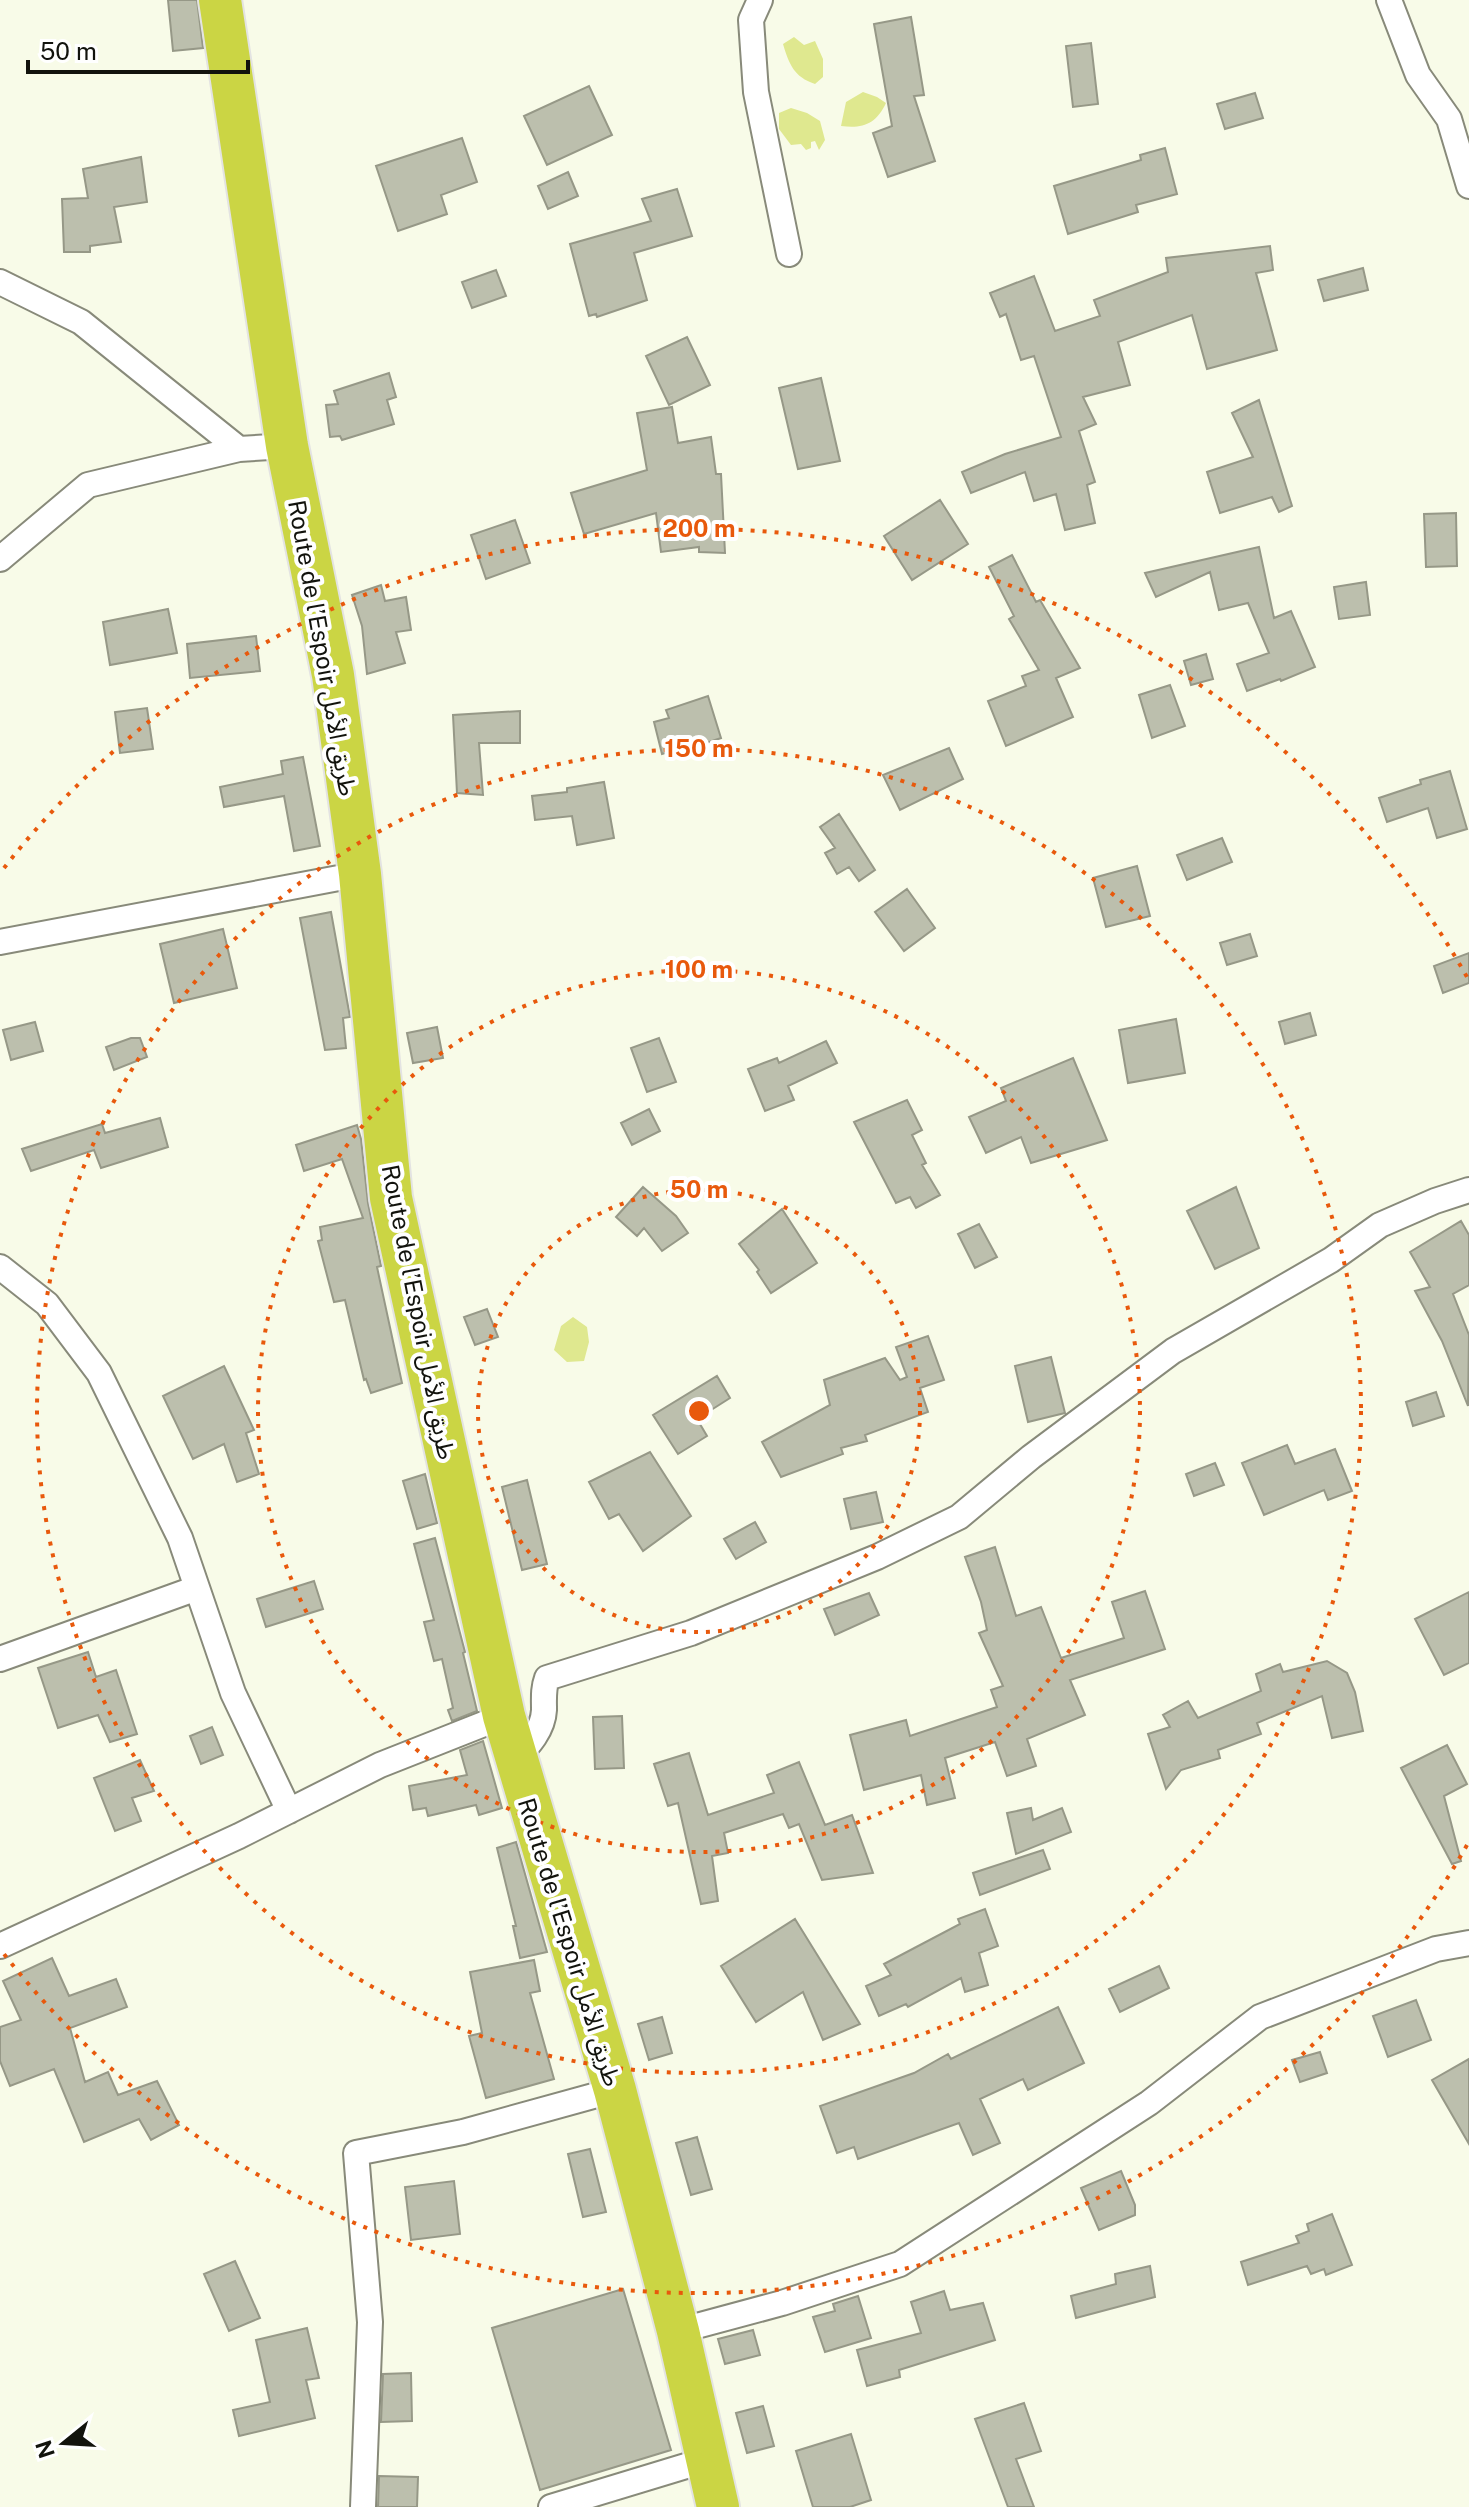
<svg xmlns="http://www.w3.org/2000/svg" width="1469" height="2507" viewBox="0 0 1469 2507" font-family="'Public Sans','Noto Sans Arabic',sans-serif">
<style>
.green{fill:#dfe88f}
.building{fill:#bcbfad;stroke:#969887;stroke-width:2}
.lines{fill:none;stroke-linecap:round;stroke-linejoin:round}
.street-casing{stroke:#888a7a;stroke-width:28}
.highway-casing{stroke:#e3e3e2;stroke-width:46}
.street{stroke:#fff;stroke-width:24}
.highway{stroke:#cbd544;stroke-width:42}
.ring{fill:none;stroke:#e8590c;stroke-width:4;stroke-dasharray:4 8}
.labels{text-anchor:middle;dominant-baseline:central;stroke-width:8;stroke-linejoin:round;paint-order:stroke}
.street-label{font-size:24px;fill:#12130d;stroke:#fff}
.centre{fill:#e8590c;stroke:#fff;stroke-width:4}
.ring-label{font-size:24px;text-anchor:middle;font-weight:bold;fill:#e8590c;stroke:#fff;stroke-width:8;stroke-linejoin:round;paint-order:stroke}
</style>
<rect width="100%" height="100%" fill="#f8fbe8"/>
<path class="green" d="M794 37 804 45 815 41 823 59V77L815 84C794 77 789 64 783 44Z
M863 92 877 97 886 103C876 124 863 129 841 126L846 102Z
M791 108 807 113 820 121 825 140 819 150 815 141 811 142V148L806 150 801 144 791 145 779 129V113Z
M573 1317 587 1327 589 1342 584 1361 567 1362 554 1350 561 1326Z"/>
<path class="building" d="M168 0H197L203 48 173 51Z
M911 17 924 95 914 96 935 161 888 177 873 133 892 126 874 24Z
M1091 43 1098 104 1073 107 1066 46Z
M589 86 612 135 547 165 524 116Z
M1255 93 1263 118 1225 129 1217 104Z
M462 138 477 182 441 195 447 214 398 231 376 166Z
M1165 148 1177 194 1136 205 1138 212 1068 234 1054 186 1141 160 1140 155Z
M141 157 147 202 114 207 121 242 90 246V252H64L62 199 88 198 83 169Z
M568 172 578 196 548 209 538 186Z
M677 189 692 236 634 253 647 300 597 317 596 314 589 316 570 244 651 221 642 199Z
M1270 246 1273 270 1256 273 1277 350 1207 369 1192 315 1118 342 1130 385 1083 397 1096 424 1079 431 1095 482 1087 485 1095 523 1065 530 1056 494 1034 501 1025 472 971 493 962 472 1005 454 1061 437 1034 356 1021 360 1006 314 1000 317 990 293 1034 276 1055 331 1100 316 1094 300 1168 272 1166 258Z
M1363 268 1368 290 1324 301 1318 280Z
M496 270 506 296 472 308 462 282Z
M687 337 710 385 669 405 646 356Z
M389 373 396 397 387 400 394 424 342 440 340 436 330 437 326 405 338 404 334 391Z
M821 378 840 461 798 469 779 388Z
M1259 400 1292 506 1279 512 1272 497 1220 513 1207 472 1253 457 1232 413Z
M672 407 678 443 711 437 716 474H721L725 553 699 552V547L661 552 656 513 584 534 571 493 647 470 637 413Z
M940 500 968 544 912 580 884 536Z
M1456 513 1457 566 1426 567 1424 514Z
M515 520 530 563 486 579 471 535Z
M1259 547 1274 618 1291 611 1315 667 1281 681 1280 679 1247 691 1237 664 1269 653 1248 603 1219 610 1210 572 1156 597 1145 573Z
M1012 555 1036 602 1040 600 1080 668 1056 678 1073 717 1006 746 988 701 1026 686 1022 676 1039 670 1009 619 1014 616 989 567Z
M1366 582 1370 615 1339 619 1334 587Z
M381 585 385 601 406 597 411 630 396 632 405 663 367 674 362 626 352 595Z
M168 609 177 653 110 665 103 622Z
M256 636 260 671 190 678 187 644Z
M1206 654 1213 679 1191 685 1184 661Z
M1170 685 1185 726 1152 738 1139 695Z
M708 696 721 738 680 752 679 749 662 754 654 722 669 718 666 710Z
M147 708 153 749 120 753 115 712Z
M520 711V743H479L483 795 457 793 453 715Z
M949 748 963 779 900 810 883 775Z
M303 757 320 846 294 851 284 796 224 807 220 787 283 774 281 761Z
M1450 771 1467 829 1437 838 1428 808 1387 822 1379 798 1421 784 1420 780Z
M604 782 614 838 577 845 572 816 535 820 532 796 567 792V788Z
M839 814 875 870 859 881 849 867 837 874 825 853 835 848 820 827Z
M1222 838 1232 862 1187 880 1177 855Z
M1137 866 1150 916 1106 927 1093 878Z
M907 889 935 928 904 951 875 912Z
M331 912 350 1017 343 1018 346 1048 325 1050 300 918Z
M223 929 237 988 174 1003 160 944Z
M1250 934 1257 956 1227 965 1220 943Z
M1469 953V983L1443 993 1434 966Z
M1310 1013 1316 1035 1285 1044 1279 1022Z
M1176 1019 1185 1073 1128 1083 1119 1030Z
M35 1022 43 1051 11 1060 3 1030Z
M437 1027 443 1058 413 1063 407 1033Z
M131 1038H140L147 1057 114 1070 106 1047Z
M659 1038 676 1082 647 1092 631 1048Z
M826 1041 837 1063 788 1086 794 1100 765 1111 748 1069 777 1058 779 1063Z
M1073 1058 1107 1140 1031 1163 1021 1137 986 1153 969 1117 1006 1101 1001 1088Z
M907 1100 922 1130 912 1135 926 1163 922 1165 940 1195 916 1208 910 1197 896 1203 854 1122Z
M649 1109 660 1131 632 1145 621 1123Z
M160 1118 168 1147 101 1168 94 1150 31 1171 22 1149 102 1124 105 1133Z
M357 1125 361 1139 368 1203 381 1266 377 1267 402 1383 371 1393 366 1379 364 1380 345 1300 334 1302 318 1241 322 1240 320 1227 363 1218 342 1159 304 1171 296 1145Z
M643 1187 676 1216 688 1233 662 1251 644 1228 637 1236 616 1217Z
M1236 1187 1259 1248 1215 1269 1187 1211Z
M782 1209 817 1263 771 1293 757 1272 759 1270 739 1244Z
M1461 1221 1469 1235V1285L1453 1294 1469 1335 1468 1406 1442 1341 1415 1291 1430 1287 1410 1252Z
M979 1224 997 1257 975 1268 958 1234Z
M487 1309 498 1337 475 1345 464 1317Z
M928 1336 944 1380 920 1388 928 1412 865 1435 867 1441 841 1448 843 1454 781 1477 762 1442 830 1405 824 1380 885 1358 900 1380 907 1377 896 1347Z
M1051 1357 1065 1413 1028 1422 1015 1366Z
M224 1366 254 1430 246 1433 259 1474 237 1482 224 1444 193 1459 163 1396Z
M717 1376 730 1398 697 1419 707 1436 678 1454 653 1415Z
M1436 1392 1444 1416 1413 1426 1406 1402Z
M1287 1445 1295 1464 1335 1449 1352 1491 1328 1500 1324 1490 1264 1515 1242 1463Z
M650 1452 691 1516 643 1551 619 1514 609 1519 589 1482Z
M1215 1463 1224 1485 1194 1496 1186 1474Z
M425 1474 437 1523 417 1529 403 1481Z
M527 1480 547 1564 522 1570 502 1487Z
M876 1492 883 1522 851 1529 844 1499Z
M755 1522 766 1542 736 1559 724 1539Z
M435 1538 465 1652 463 1653 477 1711 452 1721 448 1710 453 1708 442 1659 434 1661 424 1622 434 1620 414 1544Z
M995 1547 1016 1616 1041 1607 1061 1658 1124 1638 1112 1602 1145 1591 1165 1649 1070 1680 1085 1715 1027 1739 1036 1766 1007 1776 995 1742 945 1758 955 1798 927 1805 921 1775 864 1790 850 1735 906 1720 910 1736 997 1707 991 1690 1003 1686 979 1633 987 1630 981 1602 965 1557Z
M314 1581 323 1609 266 1627 257 1599Z
M1469 1592V1663L1444 1675 1415 1619Z
M869 1593 879 1615 835 1635 824 1609Z
M88 1652 96 1677 116 1670 137 1734 110 1742 98 1715 58 1728 38 1668Z
M1327 1661 1347 1673 1355 1692 1363 1731 1332 1738 1322 1696 1257 1723 1261 1734 1218 1750 1220 1758 1181 1770 1166 1789 1148 1734 1170 1727 1163 1715 1188 1701 1198 1718 1261 1691 1256 1674 1280 1664 1283 1672Z
M622 1716 624 1768 595 1769 593 1717Z
M212 1727 223 1755 201 1764 190 1736Z
M483 1741 502 1808 479 1815 476 1805 428 1816 426 1808 413 1810 409 1786 467 1775 460 1750Z
M1447 1745 1467 1784 1444 1796 1461 1861 1452 1864 1401 1768Z
M689 1753 708 1815 774 1793 767 1775 799 1762 825 1825 852 1815 873 1873 822 1880 799 1824 789 1828 783 1814 724 1833 728 1853 712 1856 718 1901 701 1904 678 1803 668 1806 654 1764Z
M140 1760 154 1791 132 1798 141 1821 115 1831 94 1778Z
M1031 1808 1033 1820 1062 1808 1071 1832 1016 1854 1007 1813Z
M516 1842 547 1952 520 1958 513 1926H516L497 1848Z
M1043 1850 1050 1869 980 1895 973 1873Z
M985 1909 998 1946 979 1953 988 1985 965 1992 961 1978 908 2007 906 2004 879 2016 866 1986 891 1975 884 1964 960 1924 958 1919Z
M795 1919 860 2024 823 2040 803 1992 756 2022 721 1966Z
M52 1958 69 1996 116 1979 127 2007 70 2028 85 2082 108 2072 118 2095 157 2081 179 2125 151 2140 139 2119 84 2142 54 2069 10 2086 0 2061V2027L21 2020 3 1981Z
M534 1960 540 1991 530 1993 554 2079 486 2098 469 2036 482 2033 470 1972Z
M1159 1966 1169 1988 1120 2012 1109 1989Z
M1416 2000 1431 2040 1388 2057 1373 2016Z
M1058 2007 1084 2063 1028 2090 1023 2079 980 2099 1000 2143 973 2155 959 2123 858 2159 854 2147 837 2153 820 2106 914 2073 948 2054 951 2059Z
M662 2017 672 2053 649 2060 638 2024Z
M1320 2052 1327 2073 1300 2082 1292 2060Z
M1469 2059V2144L1432 2080Z
M697 2137 712 2189 691 2195 676 2143Z
M590 2149 606 2212 583 2217 568 2154Z
M1121 2171 1135 2205V2215L1099 2230 1081 2188Z
M454 2181 460 2234 411 2240 405 2187Z
M1332 2214 1352 2265 1326 2275 1324 2269 1311 2274 1307 2266 1248 2285 1241 2262 1299 2243 1296 2236 1309 2231 1307 2224Z
M235 2261 260 2318 229 2331 204 2274Z
M1150 2266 1155 2297 1076 2318 1071 2296 1116 2284 1115 2274Z
M623 2289 671 2450 540 2490 492 2328Z
M944 2291 950 2310 983 2303 995 2340 899 2370 900 2377 867 2386 857 2350 921 2333 911 2302Z
M858 2296 871 2338 825 2352 813 2317 835 2311 833 2304Z
M307 2328 319 2378 306 2380 315 2418 239 2436 233 2410 270 2402 256 2340Z
M753 2330 760 2355 725 2364 718 2339Z
M411 2373 412 2421 381 2422 383 2374Z
M1024 2403 1041 2451 1016 2459 1034 2507H1008L975 2419Z
M763 2406 774 2446 747 2453 736 2413Z
M851 2434 871 2500 850 2507H813L796 2451Z
M379 2476 418 2477 417 2507H378Z"/>
<g class="lines">
<g class="street-casing">
<path id="street" d="M760 0 751 20 756 92 789 254
M1389 0 1418 75 1449 119 1469 186
M0 282 81 322 239 449 287 446
M0 559 88 485 239 449
M0 942 360 874
M0 1267 47 1304 99 1373 180 1538 233 1693 289 1811
M0 1659 197 1588
M515 1759C529 1745 543 1730 544 1710 544 1698 543 1689 547 1678L691 1633 877 1557 959 1517 1031 1457 1173 1351 1331 1260 1380 1225 1435 1201 1469 1190
M0 1946 239 1836 380 1765 504 1716
M678 2331 782 2303 900 2264 1149 2103 1260 2017 1436 1949 1469 1943
M363 2507 370 2322 356 2153 463 2132 615 2090
M551 2507 709 2459"/>
</g>
<g class="highway-casing">
<path id="highway" d="M220 0 287 446 333 675 360 874 391 1198 504 1716 615 2090 678 2331 718 2507"/>
</g>
<use href="#street" class="street"/>
<use href="#highway" class="highway"/>
</g>
<g class="ring">
<circle cx="699" cy="1411" r="221"/>
<circle cx="699" cy="1411" r="441"/>
<circle cx="699" cy="1411" r="662"/>
<path d="M1467 1845A882 882 0 0 1 4 1954M4 868A882 882 0 0 1 1467 977"/>
</g>
<g class="labels">
<g class="street-label">
<text transform="translate(323 648) rotate(80)">Route de l’Espoir طريق الأمل</text>
<text transform="translate(419 1312) rotate(79)">Route de l’Espoir طريق الأمل</text>
<text transform="translate(570 1942) rotate(73)">Route de l’Espoir طريق الأمل</text>
</g>
</g>
<circle cx="699" cy="1411" r="12" class="centre"/>
<g class="ring-label">
<text x="699" y="537">200 m</text>
<text x="699" y="757">150 m</text>
<text x="699" y="978">100 m</text>
<text x="699" y="1198">50 m</text>
</g>
<g transform="translate(64 2443) rotate(252)" stroke="#ffffff" stroke-width="6" paint-order="stroke">
<path d="M0-6L14 30L0 20L-14 30Z" fill="#12130d"/>
<text y="-12" font-size="22" font-weight="bold" text-anchor="middle" fill="#12130d">N</text>
</g>
<path d="M28 60v12h220v-12" fill="none" stroke="#12130d" stroke-width="4"/>
<text x="40" y="60" font-size="24" fill="#12130d" stroke="#ffffff" stroke-width="6" paint-order="stroke">50 m</text>
</svg>
